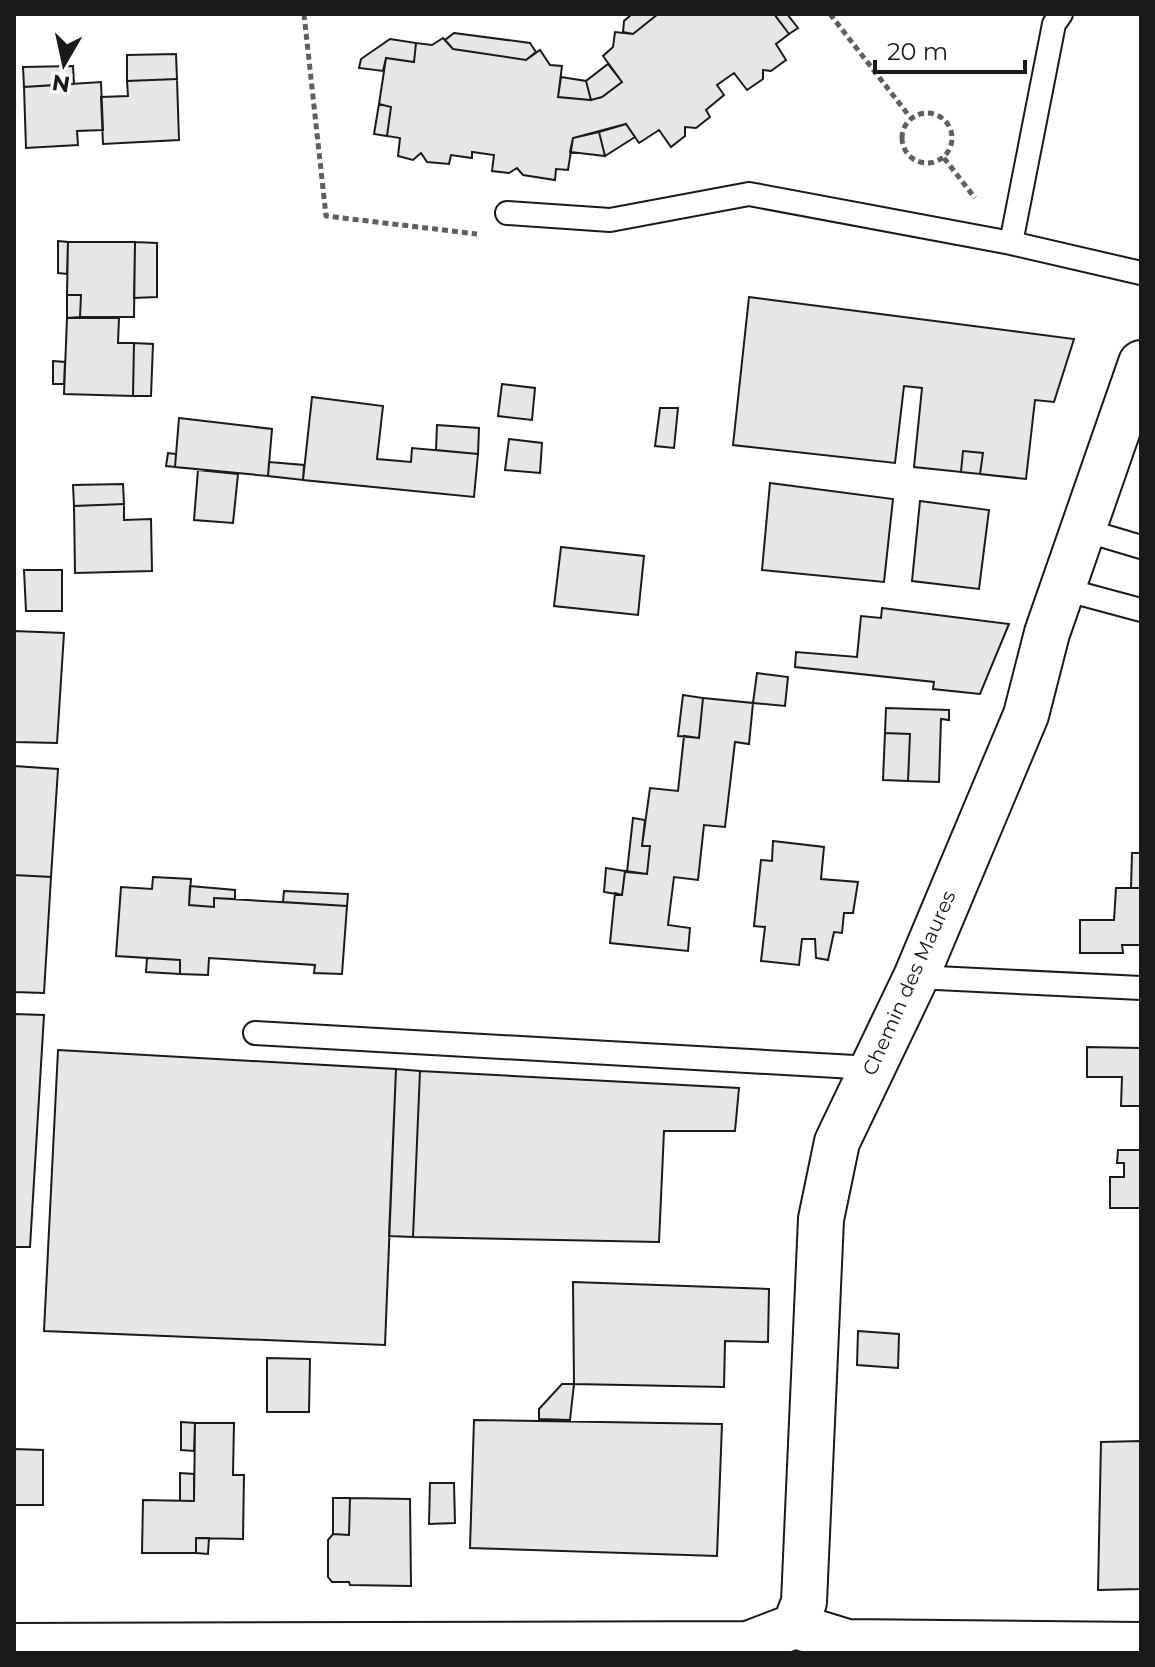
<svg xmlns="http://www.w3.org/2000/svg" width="1155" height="1667" viewBox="0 0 1155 1667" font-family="Montserrat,sans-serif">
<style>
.building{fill:#e6e6e6;stroke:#1a1a1a;stroke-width:2}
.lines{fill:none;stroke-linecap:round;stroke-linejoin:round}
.service-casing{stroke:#1a1a1a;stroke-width:26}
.minor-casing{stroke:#1a1a1a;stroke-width:48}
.path{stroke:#5f5f5f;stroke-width:5;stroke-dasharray:6 4;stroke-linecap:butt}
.service{stroke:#fff;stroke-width:22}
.minor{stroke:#fff;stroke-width:44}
.labels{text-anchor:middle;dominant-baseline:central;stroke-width:6;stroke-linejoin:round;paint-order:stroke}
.street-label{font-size:20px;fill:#1a1a1a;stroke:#fff}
</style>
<rect width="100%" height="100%" fill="#fff"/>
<path class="building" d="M632 14H658L633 34 623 32 624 21Z
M658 14H774L789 34 776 44 786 60 771 71 763 70V79L747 90 734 73 717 85 724 95 706 110 710 117 696 128 685 127V136L671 147 659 130 639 143 626 124 573 138 568 170 556 169 555 180 523 175 517 168 509 173 492 171 494 155 472 152V158L451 155 449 164 427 162 421 153 413 160 398 156 400 138 387 136 391 107 379 104 386 58 414 62 416 43 432 45 443 38 453 49 526 60 540 50 550 65 562 66 558 97 591 100 602 97 622 82 603 56 613 47 615 32 633 34Z
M774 14H787L798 28 789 34Z
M454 33 530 43 536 52 526 60 453 49 445 40Z
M390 39 416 43 414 62 386 58 383 71 359 68 361 59Z
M176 54 177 79 127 81V55Z
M608 64 622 82 602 97 591 100 586 81Z
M73 66 74 84 24 87 23 67Z
M561 77 586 81 591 100 558 97Z
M177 79 179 140 103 144 101 97 128 96 127 81Z
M101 82 103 130 77 131 78 145 26 148 24 87Z
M379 104 391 107 387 136 374 134Z
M626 124 635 137 605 156 599 132Z
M599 132 605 156 570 152 573 138Z
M58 241 68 242 67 274 58 273Z
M68 242H135L134 317H80L81 295H67Z
M135 242 157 243V297L134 298Z
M67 295H81L80 317 67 318Z
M749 297 1074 339 1054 402 1035 400 1026 479 980 474 983 453 963 451 961 472 914 467 922 388 904 386 895 463 733 445Z
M67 318H119L118 343H134L133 396 64 394Z
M134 343 153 344 151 396H133Z
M53 361 65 362 64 384H53Z
M502 384 535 388 532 420 498 416Z
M312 397 383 406 377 459 411 462 412 448 478 454 474 497 303 480Z
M660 408H678L674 448 655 446Z
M179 418 272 429 268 476 175 467Z
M437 425 479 428 478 454 436 450Z
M509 439 542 443 540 473 505 470Z
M963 451 983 453 980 474 961 472Z
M168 453 176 454 175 467 166 466Z
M269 462 304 465 303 480 268 476Z
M198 470 238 474 233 523 194 520Z
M770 483 893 499 884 582 762 570Z
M123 484 124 504 74 506 73 485Z
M920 501 989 510 979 589 912 581Z
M124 504V520L151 519 152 571 75 573 74 506Z
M561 547 644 556 638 615 554 606Z
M24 570H62V611H26Z
M882 608 1009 624 980 694 933 689 934 682 795 667 796 652 857 657 861 616 881 618Z
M14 631 64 633 57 743 14 742Z
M757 673 788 677 785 706 753 703Z
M683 695 703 698 699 738 678 736Z
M703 698 753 703 749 744 735 742 725 827 704 825 698 880 674 877 668 925 690 928 688 951 610 943 615 893 622 895 625 871 647 874 650 846H642L650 788 678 791 684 736 699 738Z
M886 708 949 710V720L941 719 939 782 908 781 910 734 885 733Z
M885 733 910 734 908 781 883 780Z
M14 766 58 769 51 877 14 875Z
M633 818 645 820 642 846H650L647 874 627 872Z
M773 841 824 847 821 879 858 882 853 913H844L842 933 834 932 828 960 816 958 815 939H802L799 965 761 961 765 927 754 926 761 860 772 861Z
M1132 853H1141V888H1131Z
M606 868 625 871 622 895 604 892Z
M14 875 51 877 44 993 14 992Z
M153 877 191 879 189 905 214 907V898L347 906 342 974 314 973 315 965 209 958 208 975 180 974V960L116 956 121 887 152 889Z
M190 886 235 890V899L214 898V907L189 905Z
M1116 888H1141V945H1122L1123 953H1080V920H1114Z
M284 891 348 894 347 906 283 902Z
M147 958 180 960V974L146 972Z
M14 1014 44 1015 30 1247H14Z
M1087 1047 1141 1048V1106H1121L1122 1077H1087Z
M58 1050 396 1069 385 1345 44 1331Z
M396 1069 420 1071 413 1237 389 1236Z
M420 1071 739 1088 735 1131H664L659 1242 413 1237Z
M1118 1150H1141V1208H1110V1177H1124V1163H1117Z
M573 1282 769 1289 768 1342 725 1341 724 1387 574 1384Z
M858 1331 899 1334 898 1368 857 1365Z
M267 1358 310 1359 309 1412H267Z
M562 1384H574L570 1420 539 1419V1409Z
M474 1420 722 1424 717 1556 470 1548Z
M181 1422 195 1423 194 1451 181 1450Z
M195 1423H234L233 1475H244L243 1539 196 1538V1553H142L143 1500 194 1501Z
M1141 1441V1589L1098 1590 1101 1442Z
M14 1449 43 1450V1505H14Z
M180 1473 194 1474V1501H180Z
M430 1483H454L455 1523 429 1524Z
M333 1498H350L349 1535 333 1534Z
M350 1498 410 1499 411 1586 350 1585 349 1582H332L328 1577V1540L333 1534 349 1535Z
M196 1538H209L208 1554 196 1553Z"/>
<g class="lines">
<g class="service-casing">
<path id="service" d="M507 213 610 220 749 194 1011 243 1141 273
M1011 243 1054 24 1061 14
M1084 530 1141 547
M1063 589 1141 610
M916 977 1141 988
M255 1033 872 1068"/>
</g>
<g class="minor-casing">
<path id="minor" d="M795 1626 804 1602 821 1219 837 1142 916 977 1026 715 1047 633 1141 363
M14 1646 748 1644 795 1626 847 1642 1141 1645"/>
</g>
<path class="path" d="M304 14 326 216 477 234
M830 14 910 117
M902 138a25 25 0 1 1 50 0a25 25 0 1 1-50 0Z
M944 158 975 198"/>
<use href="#service" class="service"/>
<use href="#minor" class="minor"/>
</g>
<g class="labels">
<g class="street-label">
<text transform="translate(909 983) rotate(-66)">Chemin des Maures</text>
</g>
</g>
<rect width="1155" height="1667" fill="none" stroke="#1a1a1a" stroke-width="32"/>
<g transform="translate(64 64) rotate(189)" stroke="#ffffff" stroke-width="6" paint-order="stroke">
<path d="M0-6L14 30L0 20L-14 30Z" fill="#1a1a1a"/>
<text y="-12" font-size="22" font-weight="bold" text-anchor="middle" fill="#1a1a1a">N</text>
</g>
<path d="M875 60v12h150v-12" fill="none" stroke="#1a1a1a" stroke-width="4"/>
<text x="887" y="60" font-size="24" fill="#1a1a1a" stroke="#ffffff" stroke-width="6" paint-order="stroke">20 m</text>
</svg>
